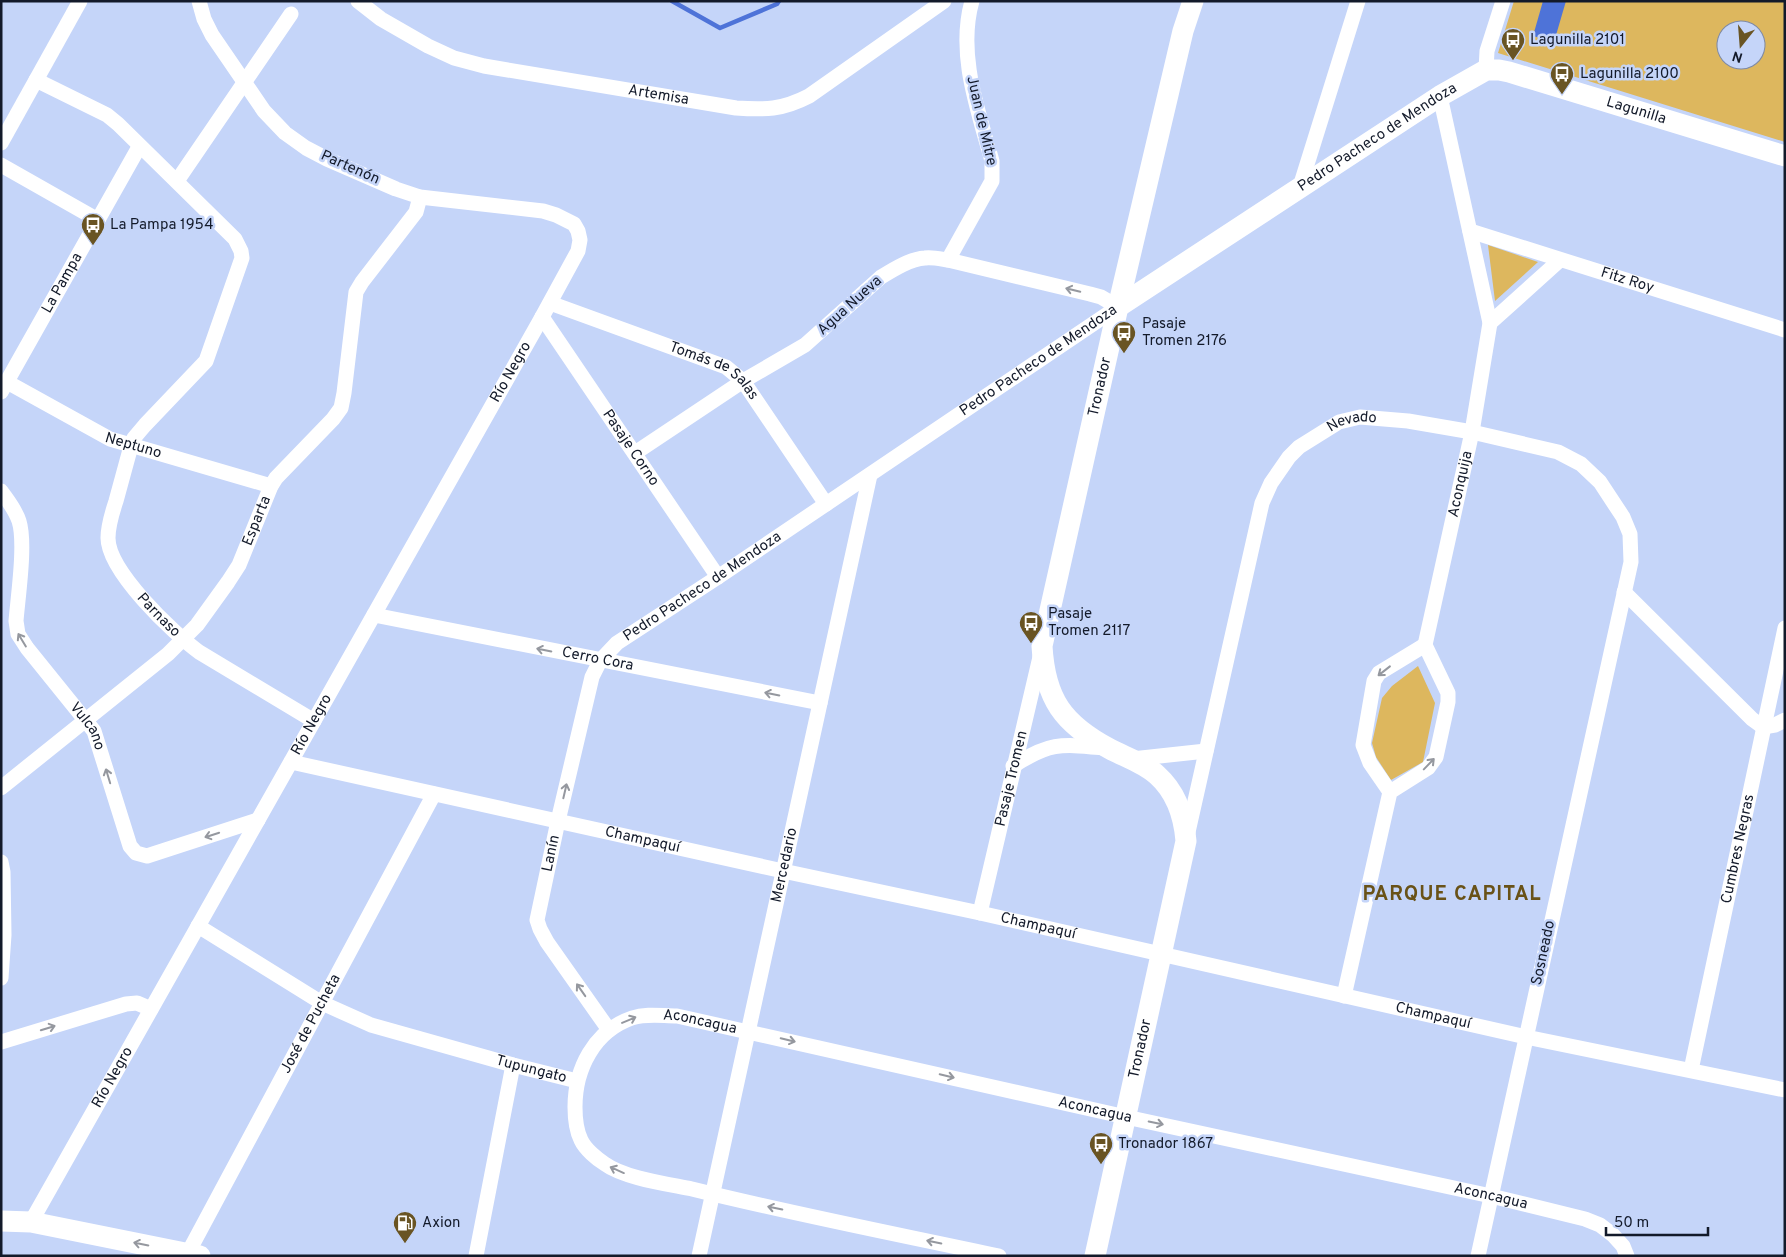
<svg xmlns="http://www.w3.org/2000/svg" width="1786" height="1257" viewBox="0 0 1786 1257" font-family="Overpass,sans-serif">
<style>
.green{fill:#ddb75e;fill-rule:evenodd}
.water{fill:#4e73d8}
.lines{fill:none;stroke-linecap:round;stroke-linejoin:round}
.stream{stroke:#4e73d8;stroke-width:4.5}
.street{stroke:#fff;stroke-width:15}
.secondary{stroke:#fff;stroke-width:21}
.oneway{stroke:#95989f}
.labels{text-anchor:middle;dominant-baseline:central;stroke-width:5;stroke-linejoin:round;paint-order:stroke}
.poi-label{font-size:15px;fill:#131a2a;stroke:#c5d5f9;text-anchor:start}
.street-label{font-size:15px;fill:#131a2a;stroke:#c5d5f9}
.district-label{font-size:20px;font-weight:bold;letter-spacing:1px;fill:#695218;stroke:#c5d5f9}
</style>
<rect width="100%" height="100%" fill="#c5d5f9"/>
<path class="green" d="M1514 1H1785V142L1498 53ZM1726 30H1756V60H1726Z
M1488 245 1538 262 1495 301Z
M1418 666 1435 703 1423 762 1391 780 1376 757 1372 743 1382 698 1392 686Z"/>
<path class="water" d="M1543 1H1566L1554 42 1533 36Z"/>
<g class="lines">
<path class="stream" d="M672 1 720 28 777 4 779 1"/>
<g class="street">
<path id="s1" d="M358 1 381 19 428 46 454 58 484 66 736 108C765 110 782 110 809 96L944 1"/>
<path d="M1486 70 1487 51 1503 1"/>
<path id="s2" d="M36 80 107 115 118 124 235 239 241 251 242 258 206 361 145 425 134 438 131 446C126 464 121 483 116 501 112 513 108 526 108 538 108 571 173 633 199 652L314 721"/>
<path d="M1 143 80 1"/>
<path d="M1 165 98 220"/>
<path d="M177 181 291 14"/>
<path d="M1299 190 1358 1"/>
<path id="s3" d="M1470 231 1785 330"/>
<path d="M948 260 992 181V161C978 110 957 54 972 1"/>
<path id="s4" d="M550 303 726 367 743 381 826 504"/>
<path id="s5" d="M542 317 718 577"/>
<path d="M1490 323 1560 260"/>
<path id="s6" d="M7 382 110 439 271 486"/>
<path id="s7" d="M1 392 139 147"/>
<path id="s8" d="M1 491C8 501 15 509 19 521 26 543 18 596 16 621L18 634 27 648 94 731 130 846 136 853 147 856 258 820"/>
<path d="M1624 592 1752 719 1763 727 1775 725 1785 720"/>
<path id="s9" d="M374 615 820 703"/>
<path d="M1132 759 1206 751"/>
<path id="s10" d="M291 762 783 871 980 913 1526 1037 1785 1090"/>
<path d="M1013 766C1050 742 1061 744 1104 748"/>
<path id="s11" d="M1 788 168 654 197 625 228 582 239 565 271 486 276 478 333 419 341 408 344 393 356 292 362 282 416 212 420 197"/>
<path d="M1390 792 1370 763 1363 745 1374 681 1379 673 1425 645"/>
<path id="s12" d="M1188 832 1262 503 1271 483 1289 457 1299 447 1339 422 1360 417 1408 421 1472 432 1558 452 1581 464 1600 482 1623 517 1630 534 1631 562 1478 1256"/>
<path d="M1 862 3 872 4 935 1 978"/>
<path id="s13" d="M980 913 1040 657"/>
<path id="s14" d="M198 926 322 1003 371 1025 513 1065 577 1081"/>
<path id="s15" d="M1344 996 1390 792 1428 768 1436 757 1448 702V693L1425 645 1472 432 1490 323 1440 96"/>
<path id="s16" d="M609 1030 547 942 540 929 537 920 558 821 592 677 600 661 617 643 718 577 1118 307 1101 297 1090 294 948 260C941 259 932 257 925 258 910 259 894 269 881 277L805 345 743 381 635 453"/>
<path d="M1 1042 126 1004 137 1003 151 1009"/>
<path id="s17" d="M1691 1070 1785 628"/>
<path id="s18" d="M31 1222 542 317 578 251 580 240 578 231 574 224 556 215 543 211 420 197 396 189 327 159 306 148 285 133 264 111 212 35 204 19 199 1"/>
<path id="s19" d="M188 1253 434 794"/>
<path d="M476 1256 513 1065"/>
<path id="s20" d="M699 1256 870 475"/>
<path id="s21" d="M999 1256C896 1234 793 1214 692 1189 668 1184 624 1178 605 1164 597 1159 585 1149 581 1140 576 1130 575 1118 575 1107 575 1069 594 1031 632 1018 647 1013 662 1016 677 1016L1126 1117 1491 1196 1585 1219 1600 1225 1613 1235 1623 1246 1627 1256"/>
</g>
<g class="secondary">
<path id="s22" d="M1118 307 1440 96 1486 70H1499L1509 72 1785 156"/>
<path d="M1 1221 31 1222 200 1256"/>
<path id="s23" d="M1095 1256 1186 841C1184 816 1176 792 1157 775 1144 763 1125 757 1110 749 1063 724 1045 699 1042 646L1118 307 1183 31 1193 1"/>
</g>
</g>
<defs><path id="oneway-shaft" d="M-6 0H5M1.5-3L5.5 0L1.5 3" fill="none" stroke-width="1.6" stroke-linecap="round" stroke-linejoin="round" transform="scale(1.25)"/></defs>
<g class="oneway">
<use href="#oneway-shaft" transform="translate(1073 290) rotate(-166)"/>
<use href="#oneway-shaft" transform="translate(22 640) rotate(-121)"/>
<use href="#oneway-shaft" transform="translate(544 650) rotate(-169)"/>
<use href="#oneway-shaft" transform="translate(1384 671) rotate(142)"/>
<use href="#oneway-shaft" transform="translate(772 694) rotate(-169)"/>
<use href="#oneway-shaft" transform="translate(1429 764) rotate(-46)"/>
<use href="#oneway-shaft" transform="translate(108 776) rotate(-107)"/>
<use href="#oneway-shaft" transform="translate(565 791) rotate(-77)"/>
<use href="#oneway-shaft" transform="translate(212 835) rotate(162)"/>
<use href="#oneway-shaft" transform="translate(581 990) rotate(-125)"/>
<use href="#oneway-shaft" transform="translate(629 1020) rotate(-23)"/>
<use href="#oneway-shaft" transform="translate(48 1028) rotate(-17)"/>
<use href="#oneway-shaft" transform="translate(788 1040) rotate(13)"/>
<use href="#oneway-shaft" transform="translate(947 1076) rotate(13)"/>
<use href="#oneway-shaft" transform="translate(1156 1123) rotate(12)"/>
<use href="#oneway-shaft" transform="translate(617 1170) rotate(-156)"/>
<use href="#oneway-shaft" transform="translate(775 1208) rotate(-168)"/>
<use href="#oneway-shaft" transform="translate(934 1242) rotate(-168)"/>
<use href="#oneway-shaft" transform="translate(141 1244) rotate(-169)"/>
</g>
<defs>
<g id="bus-pin" transform="scale(1.25)"><path d="M0 17L-7.5 6A9.5 9.5 0 1 1 7.5 6Z" fill="#695423" stroke="#c5d5f9"/><path d="M-5-6H5V4H4V6H2V4H-2V6H-4V4H-5ZM-3.5-4V0h7V-4ZM-3.5 1.2v1.5H-2V1.2ZM2 1.2v1.5H3.5V1.2Z" fill="#fff"/></g>
<g id="fuel-pin" transform="scale(1.25)"><path d="M0 17L-7.5 6A9.5 9.5 0 1 1 7.5 6Z" fill="#695423" stroke="#c5d5f9"/><path d="M-5.5-6h7V0h2V4h1.3V-2.5L3-4.5l.8-.8L6-3V5H2.5V1h-1V6h-7ZM-4.2-4.7v3.2H.2V-4.7Z" fill="#fff"/></g>
</defs>
<g fill-rule="evenodd">
<use href="#bus-pin" x="1513" y="40"/>
<use href="#bus-pin" x="1562" y="74"/>
<use href="#bus-pin" x="93" y="225"/>
<use href="#bus-pin" x="1124" y="333"/>
<use href="#bus-pin" x="1031" y="623"/>
<use href="#bus-pin" x="1101" y="1144"/>
<use href="#fuel-pin" x="405" y="1223"/>
</g>
<g class="labels">
<g class="poi-label">
<text x="1530" y="40">Lagunilla 2101</text>
<text x="1580" y="74">Lagunilla 2100</text>
<text x="110" y="225">La Pampa 1954</text>
<text x="1142" y="324">Pasaje<tspan x="1142" dy="17">Tromen 2176</tspan></text>
<text x="1048" y="614">Pasaje<tspan x="1048" dy="17">Tromen 2117</tspan></text>
<text x="1118" y="1144">Tronador 1867</text>
<text x="422" y="1223">Axion</text>
</g>
<g class="street-label">
<text stroke="none"><textPath href="#s1" startOffset="320">Artemisa</textPath></text>
<text stroke="none"><textPath href="#s22" startOffset="594">Lagunilla</textPath></text>
<text transform="translate(981 121) rotate(77)">Juan de Mitre</text>
<text stroke="none"><textPath href="#s22" startOffset="310">Pedro Pacheco de Mendoza</textPath></text>
<text transform="translate(350 168) rotate(24)">Partenón</text>
<text stroke="none"><textPath href="#s3" startOffset="165">Fitz Roy</textPath></text>
<text stroke="none"><textPath href="#s7" startOffset="125">La Pampa</textPath></text>
<text transform="translate(850 306) rotate(-42)">Agua Nueva</text>
<text stroke="none"><textPath href="#s16" startOffset="931">Pedro Pacheco de Mendoza</textPath></text>
<text stroke="none"><textPath href="#s18" startOffset="976">Río Negro</textPath></text>
<text stroke="none"><textPath href="#s4" startOffset="179">Tomás de Salas</textPath></text>
<text stroke="none"><textPath href="#s23" startOffset="949">Tronador</textPath></text>
<text stroke="none"><textPath href="#s12" startOffset="465">Nevado</textPath></text>
<text stroke="none"><textPath href="#s6" startOffset="142">Neptuno</textPath></text>
<text stroke="none"><textPath href="#s5" startOffset="158">Pasaje Corno</textPath></text>
<text stroke="none"><textPath href="#s15" startOffset="551">Aconquija</textPath></text>
<text stroke="none"><textPath href="#s11" startOffset="376">Esparta</textPath></text>
<text stroke="none"><textPath href="#s16" startOffset="526">Pedro Pacheco de Mendoza</textPath></text>
<text stroke="none"><textPath href="#s2" startOffset="690">Parnaso</textPath></text>
<text stroke="none"><textPath href="#s9" startOffset="228">Cerro Cora</textPath></text>
<text stroke="none"><textPath href="#s18" startOffset="571">Río Negro</textPath></text>
<text stroke="none"><textPath href="#s8" startOffset="265">Vulcano</textPath></text>
<text stroke="none"><textPath href="#s13" startOffset="138">Pasaje Tromen</textPath></text>
<text stroke="none"><textPath href="#s10" startOffset="360">Champaquí</textPath></text>
<text stroke="none"><textPath href="#s17" startOffset="226">Cumbres Negras</textPath></text>
<text stroke="none"><textPath href="#s16" startOffset="200">Lanín</textPath></text>
<text stroke="none"><textPath href="#s20" startOffset="400">Mercedario</textPath></text>
<text stroke="none"><textPath href="#s10" startOffset="765">Champaquí</textPath></text>
<text transform="translate(1544 953) rotate(-78)">Sosneado</text>
<text stroke="none"><textPath href="#s10" startOffset="1170">Champaquí</textPath></text>
<text stroke="none"><textPath href="#s21" startOffset="655">Aconcagua</textPath></text>
<text stroke="none"><textPath href="#s19" startOffset="260">José de Pucheta</textPath></text>
<text stroke="none"><textPath href="#s23" startOffset="212">Tronador</textPath></text>
<text stroke="none"><textPath href="#s14" startOffset="366">Tupungato</textPath></text>
<text stroke="none"><textPath href="#s18" startOffset="166">Río Negro</textPath></text>
<text stroke="none"><textPath href="#s21" startOffset="1060">Aconcagua</textPath></text>
<text stroke="none"><textPath href="#s21" startOffset="1465">Aconcagua</textPath></text>
</g>
<g class="district-label">
<text x="1452" y="895">PARQUE CAPITAL</text>
</g>
</g>
<rect width="1786" height="1257" fill="none" stroke="#131a2a" stroke-width="5"/>
<g transform="translate(1741 45) rotate(197)"><circle r="24" fill="#c5d5f9" stroke="#7e8aa6"/>
<path d="M0-4L9 19L0 12L-9 19Z" fill="#695423"/>
<text y="-8" font-size="14" font-weight="bold" text-anchor="middle" fill="#131a2a">N</text>
</g>
<path d="M1606 1227v8h102v-8" fill="none" stroke="#131a2a" stroke-width="2.5"/>
<text x="1614" y="1227" font-size="15" fill="#131a2a" stroke="#c5d5f9" stroke-width="4" paint-order="stroke">50 m</text>
</svg>
